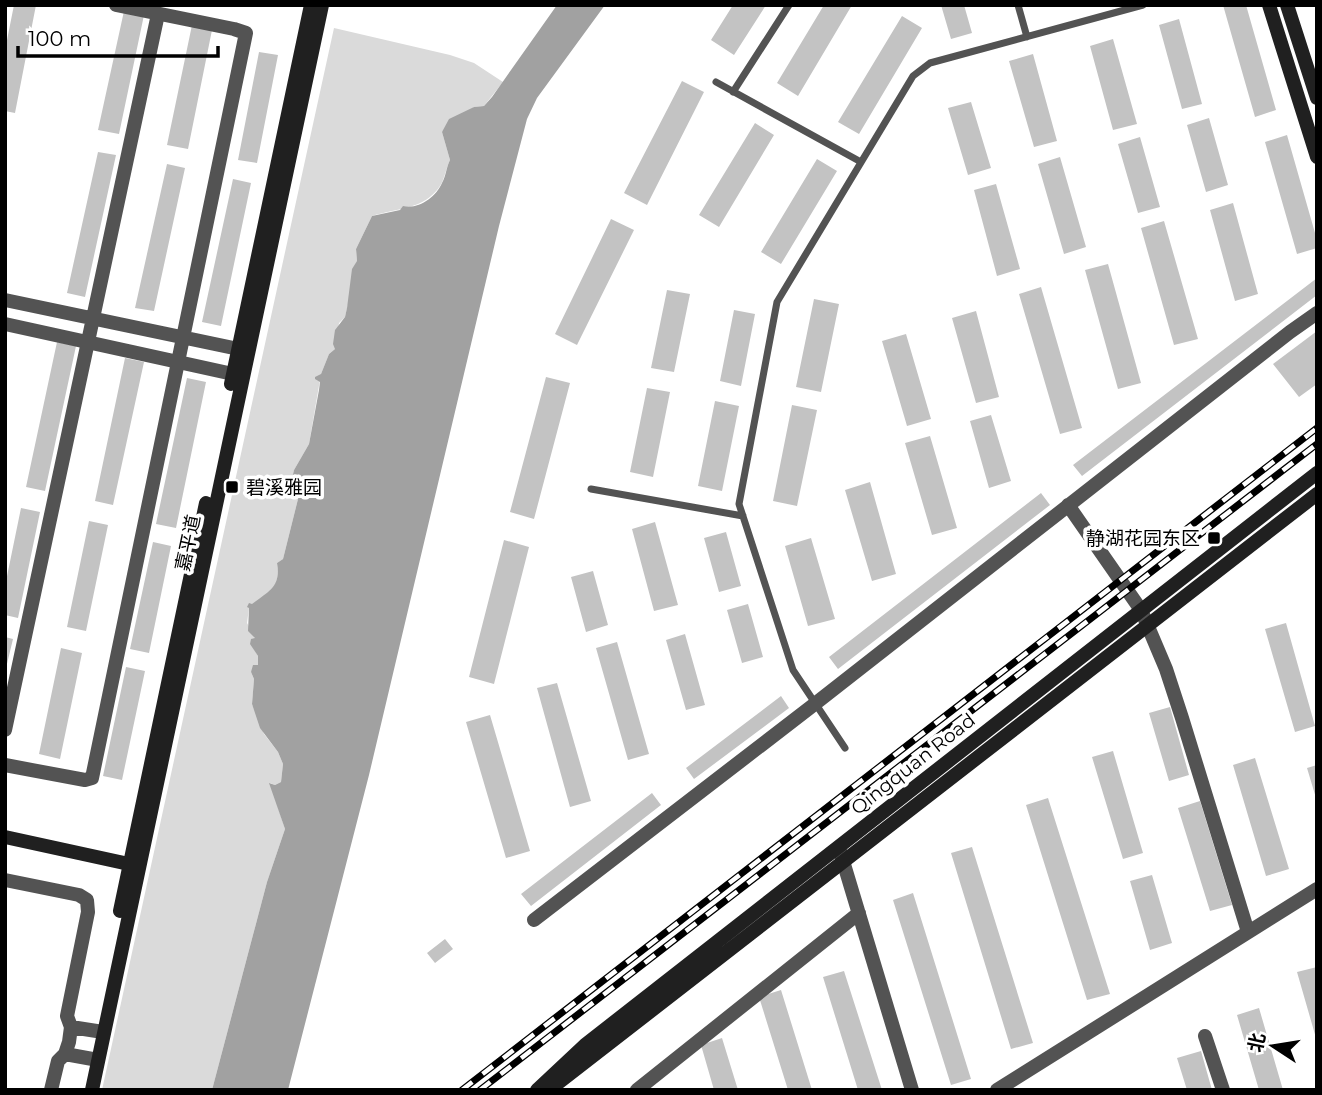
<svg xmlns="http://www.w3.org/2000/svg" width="1322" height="1095" viewBox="0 0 1322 1095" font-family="Montserrat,'Noto Sans SC',sans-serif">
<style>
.green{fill:#dadada}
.water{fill:#a1a1a1}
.building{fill:#c3c3c3}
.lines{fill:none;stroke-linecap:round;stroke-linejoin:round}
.lane{stroke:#535353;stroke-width:7}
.street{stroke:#535353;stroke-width:14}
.secondary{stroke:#202020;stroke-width:14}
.rail-casing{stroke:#000;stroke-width:7}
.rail{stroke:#fff;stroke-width:4.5;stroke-dasharray:13;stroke-linecap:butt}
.poi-dot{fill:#000;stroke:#fff;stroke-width:2.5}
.labels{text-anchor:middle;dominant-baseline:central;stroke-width:7;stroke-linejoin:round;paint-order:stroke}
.poi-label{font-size:19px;fill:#000;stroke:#fff;text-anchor:start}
.street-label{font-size:19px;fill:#000;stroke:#fff}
</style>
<rect width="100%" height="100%" fill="#fff"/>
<path class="green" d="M334 28 450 55 474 63 503 82 484 106 474 107 442 132 450 160C446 168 445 178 440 186 424 210 397 208 372 216L356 249 357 261 349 300 345 317 339 323 335 349 329 354 321 374 309 444 294 470 290 487 299 495 283 559 277 563C281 589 268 594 249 608L247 623 255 638 252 646 258 656V665L251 672 254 679 252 704 264 734 278 752 283 764 281 782 275 785 270 783 285 829 267 882 212 1090H102Z"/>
<path class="water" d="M557 5H605L537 98 527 119 499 226 369 775 288 1090H212L267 882 285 829 269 783 275 785 281 782 283 764 278 752 260 728 252 704 254 679 251 672 253 665H258V656L250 644 251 639 255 638 248 631 249 608 247 607 249 603 252 604C269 591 281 587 277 563L283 559 299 495 290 487 294 470 309 444 319 390 320 382 315 379V377L321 374 329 354 335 349 333 344 335 330 345 317 347 308 352 269 357 261 356 249 372 216 400 210 403 206C418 210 436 197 442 183 446 176 446 168 450 160L442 132 449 119 474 107 484 106 492 97Z"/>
<path class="building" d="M14 5H36L15 113 5 111V50Z
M733 5H766L734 55 711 40Z
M824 5H852L798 96 777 83Z
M941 5H964L972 33 951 39Z
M1223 5H1246L1276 110 1255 117Z
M124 11 144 15 119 134 98 130Z
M902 16 922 28 859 134 838 122Z
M1179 19 1202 104 1182 109 1159 25Z
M192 25 212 30 188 149 167 145Z
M1113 39 1137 124 1113 130 1090 46Z
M259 52 278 55 257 163 238 160Z
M1033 54 1057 141 1034 147 1009 61Z
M682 81 704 92 647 205 624 193Z
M971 102 991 168 968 175 948 108Z
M1209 118 1228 185 1206 192 1187 125Z
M755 123 774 135 719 227 699 215Z
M1287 135 1317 240V248L1297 254 1265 142Z
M1140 137 1160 207 1138 213 1118 144Z
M98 152 116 155 85 297 67 293Z
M1060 157 1086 247 1064 254 1038 164Z
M817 159 837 171 781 264 761 252Z
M167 164 185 168 154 311 135 308Z
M233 179 251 183 221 326 202 322Z
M996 184 1020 269 997 276 974 190Z
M1233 203 1258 294 1235 301 1210 210Z
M611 219 634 230 577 345 555 334Z
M1164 221 1198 339 1174 345 1141 228Z
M1108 264 1141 383 1118 389 1085 270Z
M1317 278V295L1082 476 1073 465Z
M1041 287 1082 428 1060 434 1019 294Z
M667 290 690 294 674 372 651 368Z
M814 299 839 304 821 392 796 387Z
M734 310 755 314 741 386 720 381Z
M976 311 999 397 976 403 952 318Z
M1317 331V384L1299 397 1273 364Z
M906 334 931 419 907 426 882 341Z
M57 342 76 346 45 491 26 487Z
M125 358 144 362 113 505 95 501Z
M546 377 570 383 534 519 510 512Z
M187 378 206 382 176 528 156 524Z
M647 388 670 392 653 477 630 472Z
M715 401 739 406 722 491 698 486Z
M792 405 817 410 797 506 773 501Z
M991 415 1011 481 989 488 970 421Z
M930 436 957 528 932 535 905 443Z
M870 482 896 574 872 581 845 490Z
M1041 493 1050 505 838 669 829 657Z
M21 508 40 512 18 618 5 615V586Z
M89 521 108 525 86 631 67 627Z
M655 522 678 605 654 611 632 529Z
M726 532 741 586 719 592 704 538Z
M811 538 835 619 808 626 785 546Z
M504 540 529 547 494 684 469 677Z
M153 542 171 546 149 653 130 649Z
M593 571 608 625 586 632 571 577Z
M748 604 763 657 742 663 727 610Z
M1286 623 1315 726 1295 732 1265 629Z
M685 634 705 705 686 710 666 640Z
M5 637 13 639 6 668H5Z
M617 642 649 754 628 760 596 648Z
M61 648 82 653 60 759 39 754Z
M126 667 145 671 122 780 103 776Z
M557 683 591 801 570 807 537 688Z
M781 696 789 708 694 779 686 768Z
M1170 707 1189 775 1169 781 1149 713Z
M490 715 530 851 506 858 466 722Z
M1113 751 1143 853 1123 859 1092 757Z
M1255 758 1289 869 1266 876 1233 765Z
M1317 765V798H1316L1307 768Z
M652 793 661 805 531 906 521 894Z
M1048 798 1110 994 1087 1000 1026 805Z
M1200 801 1232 905 1210 911 1178 808Z
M972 847 1033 1043 1011 1049 951 853Z
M1152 875 1172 943 1150 950 1130 881Z
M913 893 971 1079 951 1085 893 900Z
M445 939 453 949 435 963 427 953Z
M1317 967V1038H1316L1297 972Z
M844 971 882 1090H858L823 977Z
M781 990 812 1090H788L759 997Z
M1259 1008 1283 1090H1259L1237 1015Z
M722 1038 738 1090H714L701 1045Z
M1201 1051 1212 1090H1187L1177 1058Z"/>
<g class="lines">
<path class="lane" d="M1018 5 1027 37
M716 82 861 162
M733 92 789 5
M591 489 743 516
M845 748 793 670 739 504 777 302 913 76 930 63 1143 5"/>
<path class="street" d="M5 300 248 351
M5 324 242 376
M1068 505 1141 610 1166 669 1182 718 1248 932
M5 730 158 14
M5 765 85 780 92 778 246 33 234 29 116 5
M840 851 912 1090
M5 880 79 895 87 900 88 912 67 1016 71 1027 69 1042 65 1054 58 1061 51 1090
M534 920 816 703 1290 332 1317 313
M71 1027 103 1032
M1205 1036 1223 1090
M65 1054 98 1060
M637 1090 859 913
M997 1090 1317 889"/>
<path class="secondary" d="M1269 5 1317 157
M1287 5 1317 98
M231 384 311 5
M5 837 138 866
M120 911 206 503
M92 1090 322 5
M537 1090 585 1045 1317 473
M549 1090 1317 494"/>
<g class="rail-casing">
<path id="rail" d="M462 1090 1317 428
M480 1090 1317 444"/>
</g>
<use href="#rail" class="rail"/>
</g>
<g class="poi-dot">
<rect x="225" y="480" width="14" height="14" rx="3.5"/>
<rect x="1207" y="531" width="14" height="14" rx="3.5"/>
</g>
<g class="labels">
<g class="poi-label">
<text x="246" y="487">碧溪雅园</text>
<text x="1200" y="538" text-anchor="end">静湖花园东区</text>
</g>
<g class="street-label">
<text transform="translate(188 543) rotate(-78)">嘉平道</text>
<text transform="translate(913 764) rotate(-38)">Qingquan Road</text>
</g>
</g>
<rect width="1322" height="1095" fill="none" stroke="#000000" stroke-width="14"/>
<g transform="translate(1273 1046) rotate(282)" stroke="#ffffff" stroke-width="5" paint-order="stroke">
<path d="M0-5L12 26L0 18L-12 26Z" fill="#000000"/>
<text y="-10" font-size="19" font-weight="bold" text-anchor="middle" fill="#000000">北</text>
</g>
<path d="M18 46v10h200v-10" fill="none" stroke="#000000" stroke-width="3.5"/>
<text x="28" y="46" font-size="21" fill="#000000" stroke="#ffffff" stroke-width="5" paint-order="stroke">100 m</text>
</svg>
